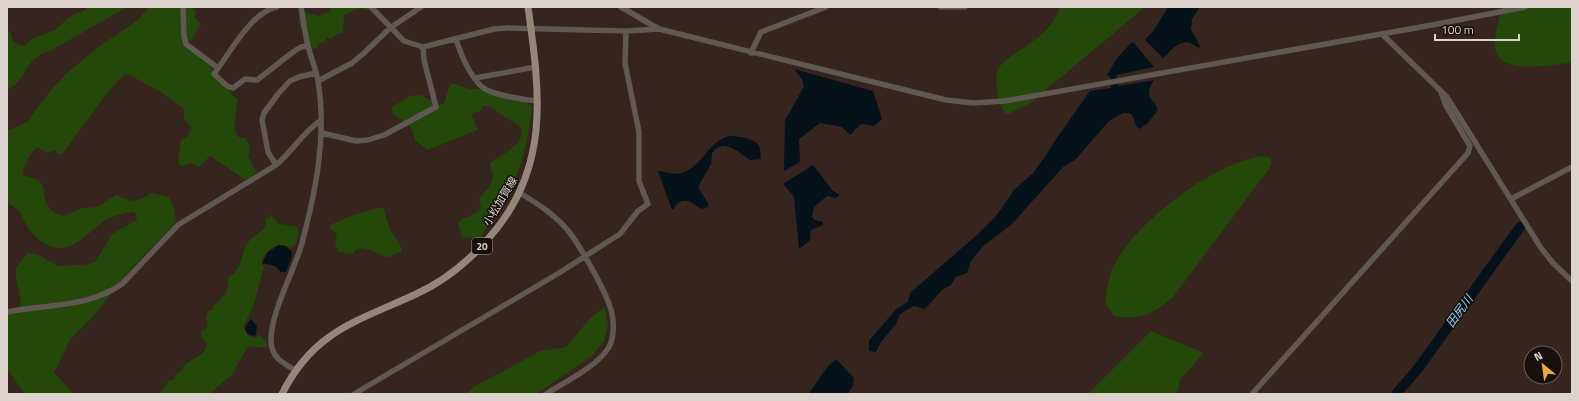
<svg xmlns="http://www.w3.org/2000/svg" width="1579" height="401" viewBox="0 0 1579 401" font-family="'Titillium Web','Noto Sans JP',sans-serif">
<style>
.green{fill:#234809}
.water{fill:#05121a}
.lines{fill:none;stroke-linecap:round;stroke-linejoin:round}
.river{stroke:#05121a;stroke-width:10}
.minor{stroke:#5f5853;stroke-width:5.5}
.major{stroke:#93867b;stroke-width:7}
.labels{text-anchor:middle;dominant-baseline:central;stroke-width:3;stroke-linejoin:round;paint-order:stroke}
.shield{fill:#17100d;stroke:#a29894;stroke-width:1}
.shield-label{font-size:10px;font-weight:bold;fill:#ddd3ce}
.street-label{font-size:11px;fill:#ddd3ce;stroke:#17100d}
.water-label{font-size:12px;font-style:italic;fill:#8bd4fd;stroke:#17100d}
</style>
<rect width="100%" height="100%" fill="#35251e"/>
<path class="green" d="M87 7H127L52 50C23 57 29 80 7 90V30L11 33 13 42 24 46 33 38 55 30 69 17 85 10Z
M149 7H192L196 12 195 18 201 24 191 40 184 43 228 83 231 94 238 100 234 128 238 137 246 138 250 148 248 157 257 172 246 180 210 156 199 167 191 163 183 166 178 164 181 140 187 137 192 129 184 118V109L159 91 126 73 107 93 63 153 59 154 54 150 47 153 37 147C30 154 23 165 23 175L38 180 43 186 46 203 52 211 63 216 83 208 96 207 117 195C132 203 138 203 151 193L169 197 174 208 176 222 129 271 96 313 70 340 54 373 66 385 73 394H25L7 369V315L19 312 21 302 16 277V267L28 253 41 256 57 266 90 264 96 261 112 234 137 220 136 214 132 212C123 214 110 216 103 222 80 240 62 263 34 235 28 230 25 221 21 214 18 209 12 206 7 202V131L27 122 50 91 66 74 97 48 138 20Z
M331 7H368L370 9 369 11 360 8 344 15 343 33 337 34 331 39 327 38 325 41 319 44 317 48 313 49 298 22 300 15 304 12 321 17V14L329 13Z
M1060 7H1145L1030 103 1008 114C1001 111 1000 103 998 96 997 87 995 77 998 69 1002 62 1011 56 1017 52 1038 38 1051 31 1060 7Z
M1502 7H1572V63C1551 64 1494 78 1495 44 1495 32 1499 19 1502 7Z
M452 83 469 89H480L525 102 532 106C526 162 514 192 480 237L464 238 460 232 458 223C464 215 475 217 481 208L479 198 490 186 494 174 491 171 490 162C499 157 531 141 519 126 517 123 510 120 506 118 499 112 493 108 484 105L480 111 471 114 478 130 427 150 415 140 412 129 407 124 393 114 392 107 410 96 421 95 439 105 444 104 449 87Z
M1263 156 1270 158 1272 163 1269 169 1174 296C1153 315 1142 320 1114 316L1105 302C1107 292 1108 282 1111 272 1128 227 1215 161 1263 156Z
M378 208H384C385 217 388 224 392 233 395 239 403 244 401 252L387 257C379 256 360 240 353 254L341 252 339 253 335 244 337 233 330 230V225L351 216Z
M271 215 279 224 298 227C298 235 299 245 290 248 278 240 262 251 262 264L264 267 253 307 243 327 247 335 254 338 260 335 266 341 267 348 248 346 232 375 209 394H158L164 389 168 381 175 379V375L182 370C186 358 207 358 207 343L201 338V331L208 327 206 318 208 311 212 310C214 302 224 298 227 290 230 282 224 278 234 274 236 270 239 267 240 264 243 255 244 245 252 238 257 234 262 231 266 226L265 219Z
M605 307 608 326 604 341 591 357 536 394H466L472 388 540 351 566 347 591 317Z
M1151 331 1204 353 1180 380 1178 390 1175 394H1088Z"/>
<path class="water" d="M1168 7H1200L1192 19 1191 29 1201 48C1196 48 1194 44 1190 43 1176 40 1170 53 1163 58L1145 40 1154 30Z
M1131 43H1134L1154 67 1116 75 1119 86 1154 80C1142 100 1154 97 1158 110L1148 123 1139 129C1133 124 1136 118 1130 113H1123L1109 121 1076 159 1063 167 1011 225 983 246 971 261 967 273 956 277 951 285 942 290 925 309 914 306 900 314 896 324 881 342 876 352 869 351V341L896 309 908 302 910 293 978 234 997 215 1014 190 1034 172 1046 155 1056 139 1090 91 1111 88V78L1107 75 1117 58Z
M794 69 873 91 882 119 874 126 861 124 850 135 842 127 820 123 799 139 800 162 784 171 785 120 790 112 804 86 802 79Z
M729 136C737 136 755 138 759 146 761 149 760 155 761 159L750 160C738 152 724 137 712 153L711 164 698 187 708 203V207L701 209C694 204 687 197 678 203 675 206 675 208 672 210L658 171C665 170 672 176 681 173 703 167 707 142 729 136Z
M813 165 833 191 839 194V196L836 198 827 196 814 207 812 217 815 220 823 222V225L811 230 810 240 799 249 794 197 783 184Z
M279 245 286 246 292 252 291 260 286 272H281L275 266 262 263 268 252Z
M251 319 257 326 256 335 254 336 248 334C242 328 247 324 251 319Z
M837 360 854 378 853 386 848 394H808C815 387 829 360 837 360Z"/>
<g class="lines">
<path class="river" d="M1396 394 1417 370 1520 227"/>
<path class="minor" d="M183 7 184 36 186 44 218 68
M277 7C252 11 229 54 214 74L227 86 233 88 245 79 257 80 293 52 301 47 308 46
M371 7 404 41 423 47 494 29 507 28 626 31 659 29
M621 7 659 29 946 100 973 103 1005 101 1432 25 1525 7
M940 7H965
M1382 34 1447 97 1541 248 1553 263 1572 281
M456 39C461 55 469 74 481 86 490 95 525 100 538 101
M751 53 761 32 826 7
M475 78 536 67
M318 81 352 63 364 53 390 28 421 7
M322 133 356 141 368 140 384 135 436 107 424 60 423 47
M276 165 268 152 262 120 264 113 278 94 290 81 299 77 316 73
M520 193C538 204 557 216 570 233 581 248 609 296 612 314 614 323 614 338 609 347 598 366 565 382 546 394
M1511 199 1572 167
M7 312C46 304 88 308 122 284L178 225 276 165C292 152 303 132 320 121
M295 370C283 363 272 358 271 342 270 313 294 272 302 243 316 190 327 136 318 81 316 69 311 58 308 46 305 33 303 20 301 7
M354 394 559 273 612 239 620 234 638 211 648 204 639 181V132L625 63 626 31
M1252 394 1468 153 1470 146 1445 104 1441 92"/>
<path class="major" d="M282 394C313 332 355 322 414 295 443 282 467 263 488 239 551 169 540 93 528 7"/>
</g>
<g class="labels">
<rect class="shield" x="472" y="238" width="20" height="16" rx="3"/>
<g class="shield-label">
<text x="482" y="246">20</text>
</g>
<g class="street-label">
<text transform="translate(500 201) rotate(-59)">小松加賀線</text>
</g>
<g class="water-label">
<text transform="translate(1459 311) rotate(-54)">田尻川</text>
</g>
</g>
<rect width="1579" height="401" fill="none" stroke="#ddd3ce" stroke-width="16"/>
<g transform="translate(1543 365) rotate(331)"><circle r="19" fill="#17100d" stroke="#665e5a"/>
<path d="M0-3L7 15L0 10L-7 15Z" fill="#eaaa39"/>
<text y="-6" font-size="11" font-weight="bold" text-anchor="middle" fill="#ddd3ce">N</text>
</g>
<path d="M1435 34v6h84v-6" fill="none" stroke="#ddd3ce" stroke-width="2"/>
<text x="1441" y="34" font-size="12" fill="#ddd3ce" stroke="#17100d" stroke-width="3" paint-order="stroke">100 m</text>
</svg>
